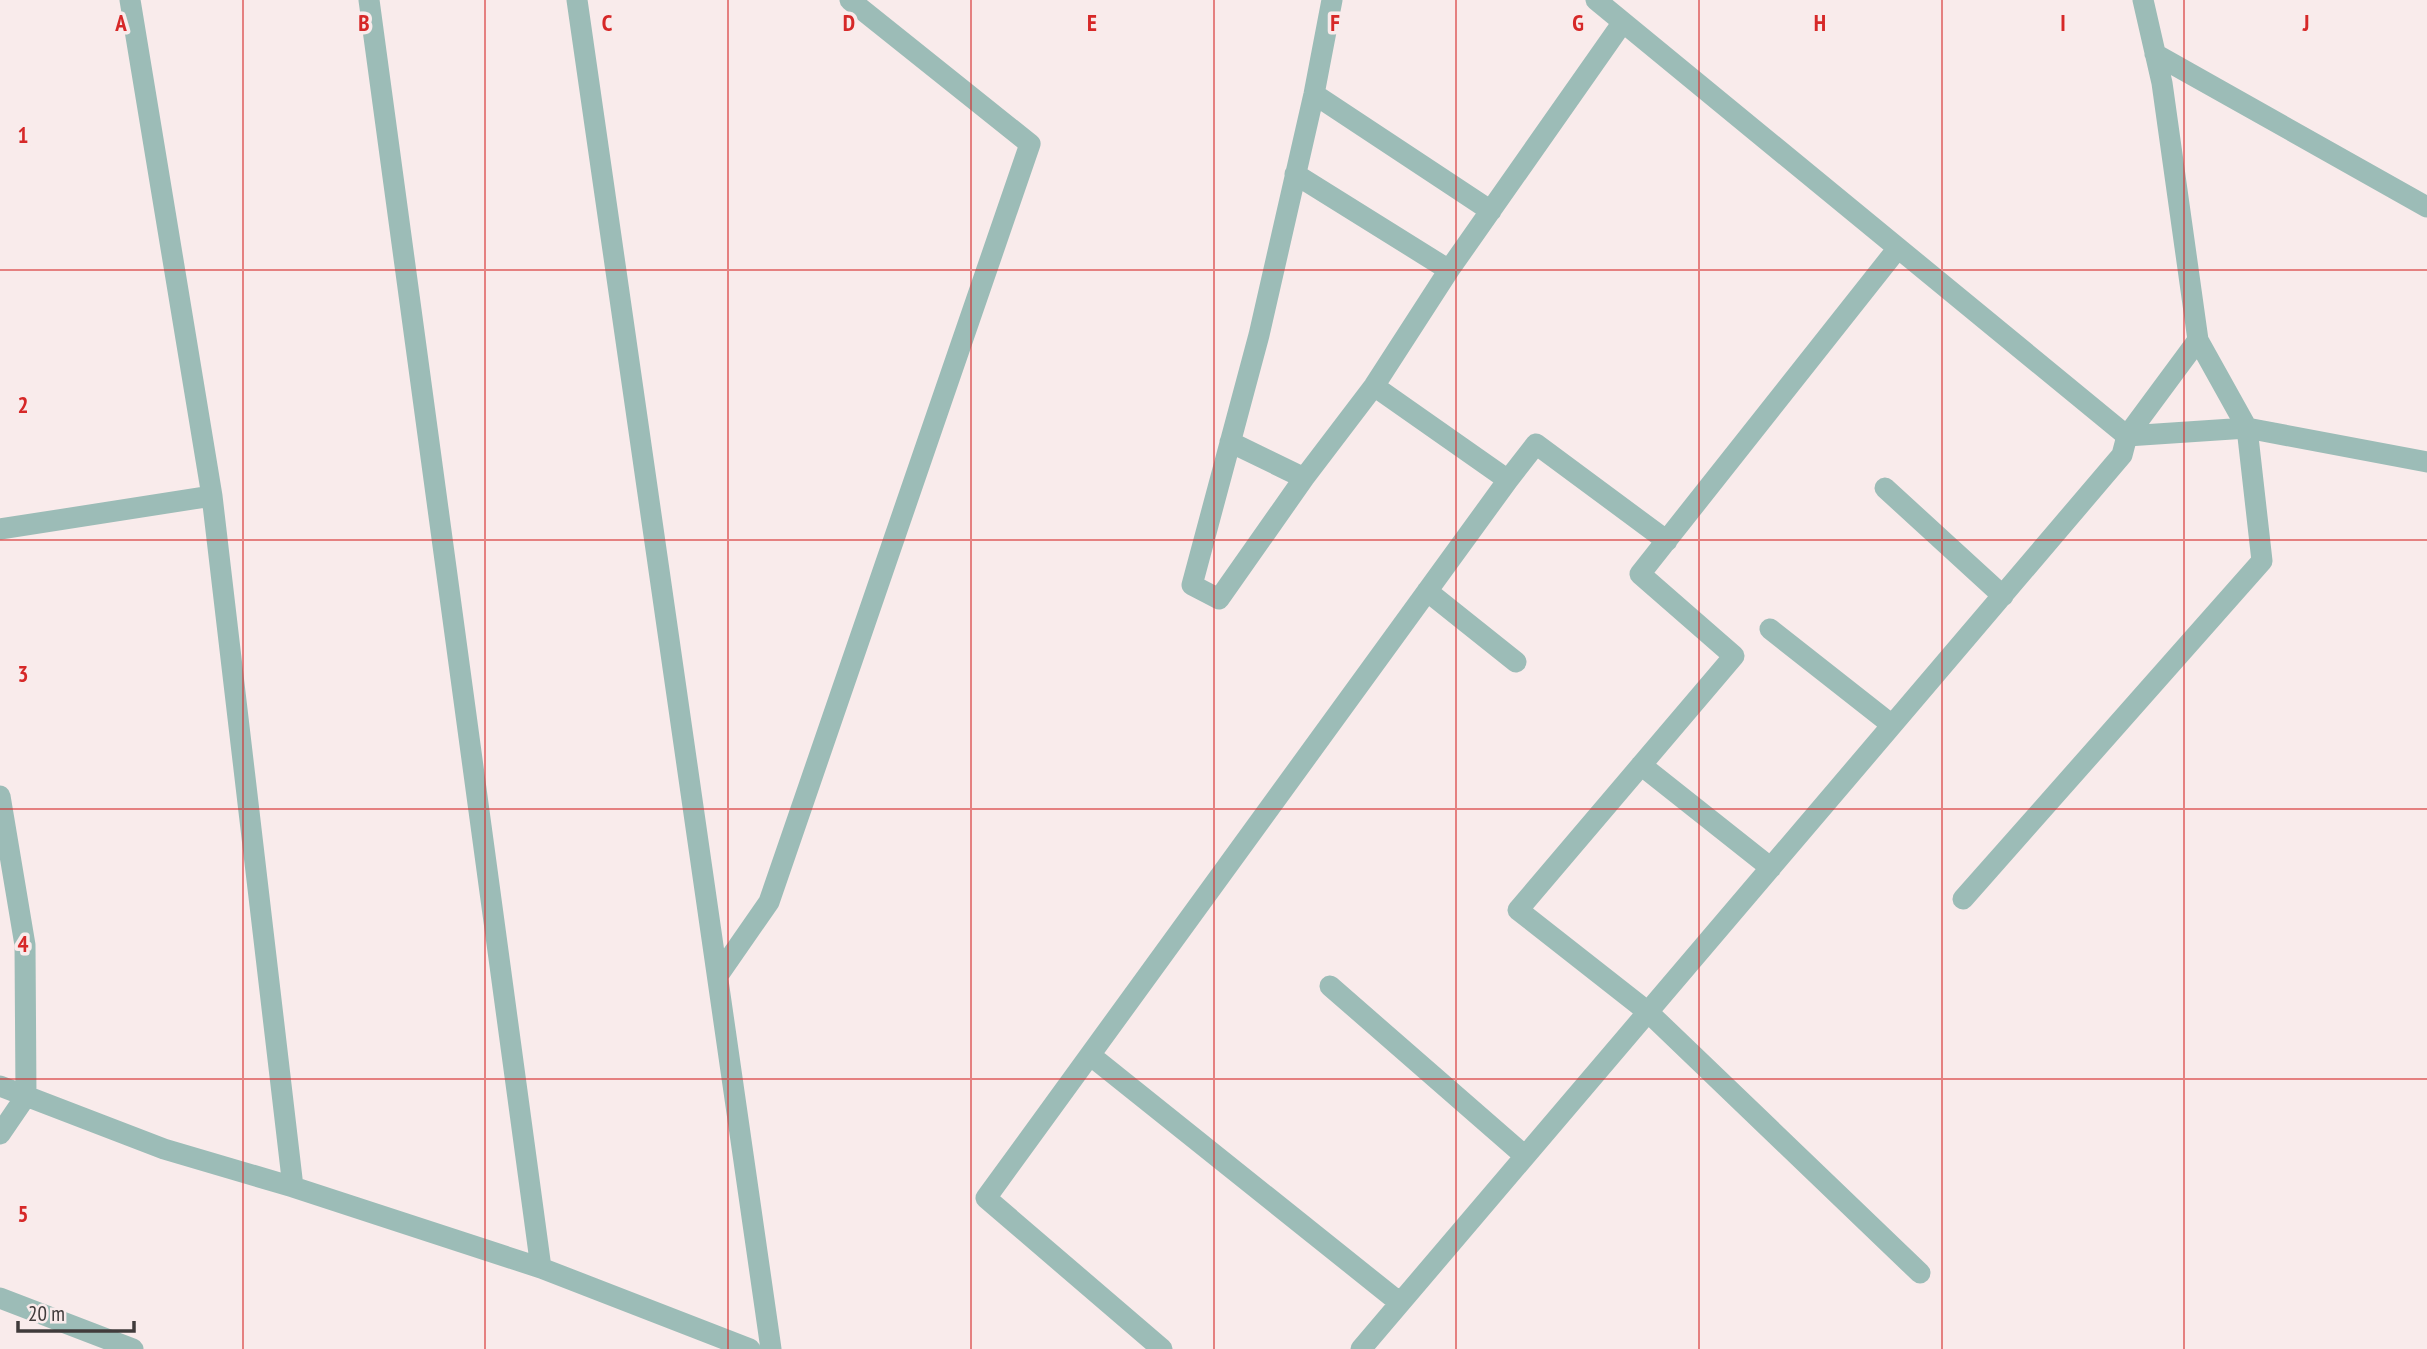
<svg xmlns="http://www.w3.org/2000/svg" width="2427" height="1349" viewBox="0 0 2427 1349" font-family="'PT Sans Narrow',sans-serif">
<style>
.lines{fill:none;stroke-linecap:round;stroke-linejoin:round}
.street{stroke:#9cbcb7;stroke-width:21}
.grid{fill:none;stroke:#d62828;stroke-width:2;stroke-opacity:0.55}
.grid-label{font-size:23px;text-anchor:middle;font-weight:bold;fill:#d62828;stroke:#f9ebeb;stroke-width:7;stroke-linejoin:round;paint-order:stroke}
</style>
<rect width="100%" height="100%" fill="#f9ebeb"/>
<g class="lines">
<path class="street" d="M130 0 212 496 293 1187 541 1268 750 1349
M369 0 541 1268
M577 0 771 1349
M1332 0 1314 94 1259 335 1192 585 1219 599 1304 478 1374 386 1449 270 1623 22
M1596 0 2127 436 2198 340 2162 83 2143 0
M2155 54 2427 207
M1314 94 1491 211
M1295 174 1449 270
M1898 248 1640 574 1734 656 1518 910 1648 1012 1920 1273
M2198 340 2247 428 2427 462
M1230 442 1304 478
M1508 480 1536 444 1667 541
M1885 488 2003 596
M0 529 212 496
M1427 591 1516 662
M1770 629 1892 725
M1641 765 1771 868
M0 796 25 945 26 1096 0 1134
M719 974 769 902 1030 144 850 0
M1330 986 1525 1156
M1090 1055 1400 1303
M0 1086 164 1149 293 1187
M0 1298 133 1349
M1162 1349 986 1198 1508 480 1374 386
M1361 1349 2122 455 2127 436 2247 428 2262 561 1963 899"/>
</g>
<path class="grid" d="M243 0V1349M485 0V1349M728 0V1349M971 0V1349M1214 0V1349M1456 0V1349M1699 0V1349M1942 0V1349M2184 0V1349M0 270H2427M0 540H2427M0 809H2427M0 1079H2427"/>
<g class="grid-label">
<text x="121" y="31">A</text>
<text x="364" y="31">B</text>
<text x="607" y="31">C</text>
<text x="849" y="31">D</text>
<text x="1092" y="31">E</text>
<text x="1335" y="31">F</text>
<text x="1578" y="31">G</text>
<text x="1820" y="31">H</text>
<text x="2063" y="31">I</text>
<text x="2306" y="31">J</text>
<text x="23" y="143">1</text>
<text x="23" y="413">2</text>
<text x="23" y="682">3</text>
<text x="23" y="952">4</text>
<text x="23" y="1222">5</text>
</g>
<path d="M18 1321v10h116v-10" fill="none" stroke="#403b3b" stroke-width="3.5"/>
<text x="28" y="1321" font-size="21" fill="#403b3b" stroke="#f9ebeb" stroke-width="5" paint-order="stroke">20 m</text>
</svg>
